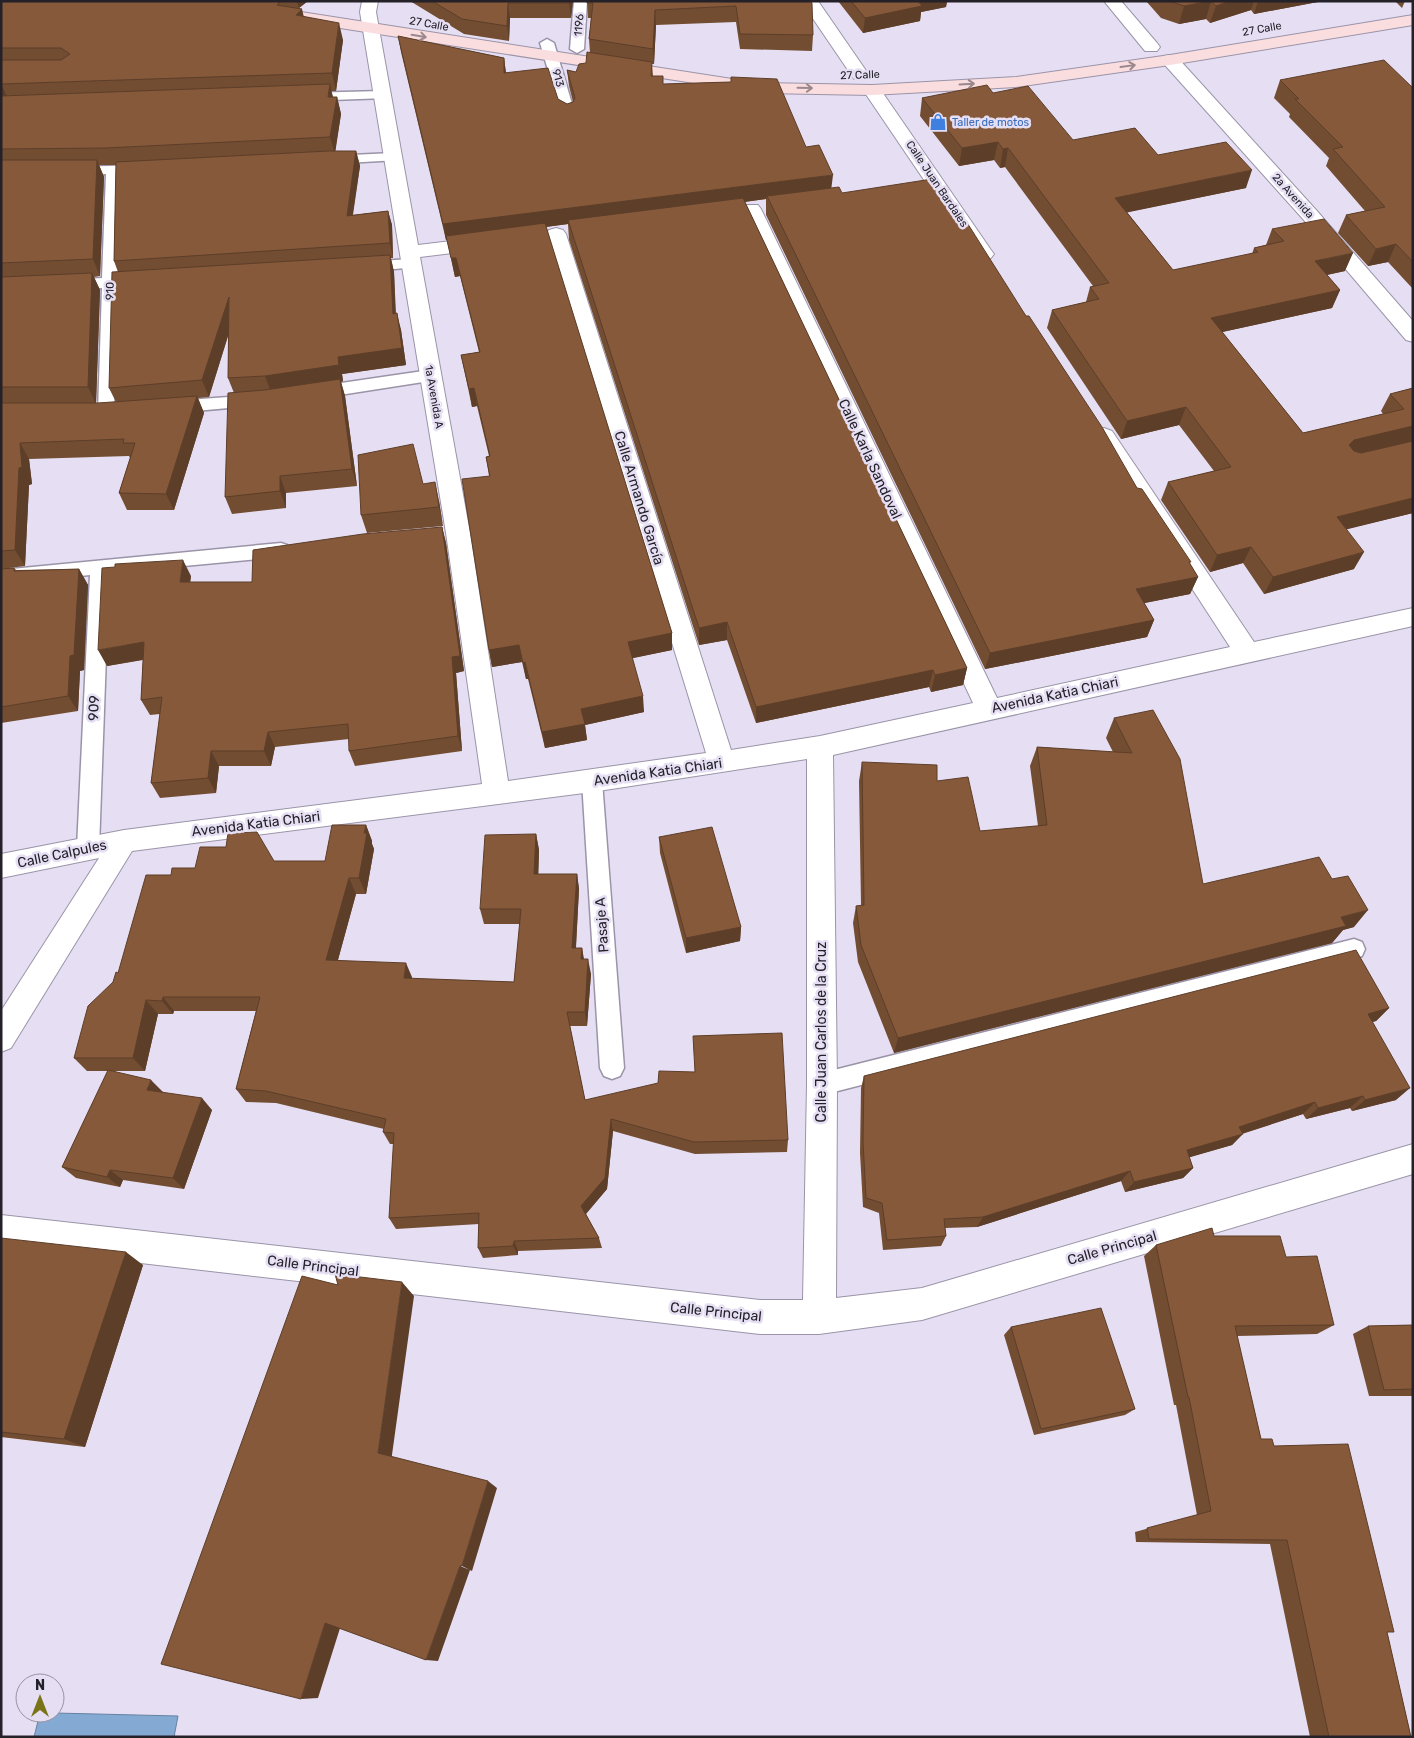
<svg xmlns="http://www.w3.org/2000/svg" width="1414" height="1738" viewBox="0 0 1414 1738" font-family="Rubik,sans-serif">
<style>
.water{fill:#84aad4;stroke:#6781a1}
.lines{fill:none;stroke-linecap:round;stroke-linejoin:round}
.service-casing{stroke:#9b94a8;stroke-width:3}
.minor-casing{stroke:#9b94a8;stroke-width:2}
.secondary-casing{stroke:#9b94a8;stroke-width:2}
.service{fill:#fff;fill-rule:evenodd}
.minor{fill:#fff;fill-rule:evenodd}
.secondary{fill:#fadddf;fill-rule:evenodd}
.wall{fill:#724d32;fill-rule:evenodd}
.shaded-wall{fill:#5d3e29}
.building{fill:#85593a;stroke:#5d3e29}
.oneway{stroke:#9a888d}
.labels{text-anchor:middle;dominant-baseline:central;stroke-width:5;stroke-linejoin:round;paint-order:stroke}
.far-street-label{font-size:11px;fill:#242129;stroke:#e6dff4}
.far-shop-label{font-size:11px;fill:#366cbe;stroke:#e6dff4;text-anchor:start}
.street-label{font-size:14px;fill:#242129;stroke:#e6dff4}
</style>
<rect width="100%" height="100%" fill="#e6dff4"/>
<path class="water" d="M40 1713H55L178 1716 174 1737H34Z"/>
<g class="lines">
<g class="service-casing">
<path id="service" d="M574 1H587L584 49 577 53 570 49Z
M547 39 554 43 575 114 573 117 568 118 561 114 540 43Z
M382 91 387 92 389 95 387 98 304 101 297 97 304 93Z
M393 153 400 157 398 160 329 164 322 160 329 156Z
M143 165 148 166 150 169 148 172 120 174 118 277 141 276 149 281 141 286 117 287 114 412 112 416H100L98 412 102 288 69 290 61 285 69 280 102 278 106 174 74 175 67 171 74 167Z
M411 259 419 264 416 267 363 272 355 267 363 262Z
M430 370 436 372 438 376 436 380 314 399 308 397 306 393 308 389 314 387Z
M257 395 263 397 265 401 263 405 173 413 167 411 165 407 167 403 173 401Z
M281 543 287 545 290 550 287 555 281 557 109 573 99 848 95 854 88 857 81 854 77 848 90 575 1 584V570Z
M592 773 599 775 602 781 624 1068 620 1076 612 1079 604 1076 600 1068 582 781 585 775Z
M1354 939 1362 942 1365 949 1362 956 1354 959 822 1095 814 1092 810 1084 814 1076 822 1073Z"/>
</g>
<g class="minor-casing">
<path id="minor" d="M362 1H378L376 12 418 245 485 237 492 239 495 243 492 247 485 249 420 257 470 533 508 781 706 753 546 234 549 230 556 228 563 230 566 234 731 750 820 736 973 703 741 209 744 205H758L761 209 997 698 1230 647 1093 436 1096 431 1104 428 1112 431 1254 642 1413 608V626L833 755 837 1084 836 1298 922 1288 1413 1144V1174L922 1320 819 1334H760L1 1247V1215L760 1300H803L807 1084V759L592 792 132 851 11 1048 1 1052V1011L99 858 1 878V854L124 830 482 784 446 533 360 12Z
M801 1H818L869 75 866 79H854Z
M1104 1H1121L1157 43 1160 47 1157 51H1145Z
M1170 55 1176 56 1317 211 1413 321V342L1406 340 1303 219 1164 64 1161 60 1164 56Z
M872 85 878 86 991 250 994 254 991 258 984 260 977 258 863 90 866 86Z"/>
</g>
<g class="secondary-casing">
<path id="secondary" d="M301 12 758 83 872 85 1016 77 1170 55 1413 15V25L1170 65 1016 87 872 95 758 93 295 21 293 17 295 13Z"/>
</g>
<use href="#service" class="service"/>
<use href="#minor" class="minor"/>
<use href="#secondary" class="secondary"/>
</g>
<path class="wall" d="M1 1H308L299 8 303 16 343 40 336 91H331L333 97H337L341 114 335 151H356L360 166 353 215 388 211 392 225 393 258H391L394 272 396 314 401 330 406 365 342 374 343 381 341 382 345 396 357 486 286 493V508L232 514 225 497 234 393 228 378 229 333 209 397 198 398 204 413 174 510H127L119 493 130 458 129 456 29 459 32 484 29 485 25 566 1 569ZM99 165H116L114 261 118 272 109 388 116 402 96 403 100 290 94 277 100 276 104 177Z
M410 1H573L571 18H510L509 41 464 34Z
M587 1H810L813 35 812 51 740 49 736 22 656 25 654 64H652L653 76 663 84 731 82V77L806 147 831 188 842 193 957 223 1026 316 1137 488 1190 564 1198 577 1190 594 1144 603 1154 620 1147 637 985 669 766 215V199L745 202 967 668 963 685 931 692 929 687 756 723 727 640 699 645 569 240 568 224 546 227 672 633V650L632 658 644 712 585 725 587 740 545 748 528 679H526L522 662 492 667 489 650V476L486 457 489 456 477 406 472 407 461 355 479 352 460 276 455 277 447 240H446L401 52 398 36 504 58 506 73 567 104 573 102 569 86 567 70 576 72 586 63 590 53 589 39 591 18H588Z
M838 1H947L946 7 921 12 920 21 863 33Z
M1146 1H1323L1254 14 1251 10 1210 23 1206 19 1179 24 1161 18Z
M1395 1H1405L1402 8Z
M1280 80 1413 88V289L1388 262 1368 266 1338 233 1346 215 1365 211 1326 166 1329 158 1289 117 1290 114 1274 98Z
M993 93 1073 140 1158 155 1246 188 1127 212 1173 270 1252 254 1254 248 1266 245 1272 229 1345 271 1327 275 1340 290 1332 308 1222 332 1303 433 1383 414 1381 411 1390 394 1413 388V513L1346 529 1354 569 1264 594 1243 563 1210 572 1161 500 1168 482 1214 471 1179 425 1121 439 1047 328 1052 310 1086 302 1090 287 1093 286 1005 167 1000 168 994 160 959 166 920 116 922 98Z
M439 501 443 526 367 533 361 515Z
M442 527 446 543 464 671 456 673 462 751 355 766 349 751V739L275 747 271 766H219L216 793 160 798 151 783 160 714 150 715 141 700 143 660 107 666 191 576 190 582H252Z
M14 568 16 570 79 569 88 585 84 670 80 671 78 711 1 723V569Z
M1114 718 1203 884 1354 927 1343 930 1332 943 894 1053 858 962 853 923 856 906 861 905 859 781 862 762 937 781 980 831 1038 826 1030 766 1037 747 1113 752 1106 738Z
M366 825 372 841V844L374 849 366 894H356L338 960 412 977V979L514 982 520 924H484L480 909 536 834 539 850 538 874H577L579 889 576 948H582L584 959 591 974 587 1026H570L585 1100 788 1140 787 1152 695 1154 613 1131 607 1189 586 1214 599 1238 602 1248 518 1251V1255L483 1258 478 1248 479 1224 396 1229 389 1218 394 1144H390L383 1132 384 1129 276 1103 246 1102 236 1089 256 1011H174L173 1014H158L145 1071H109L163 1092 212 1110 184 1189 123 1180 120 1187 76 1178 62 1167 108 1071H87L74 1058 113 982 171 875 195 868 274 861H325Z
M659 837 741 927 740 941 686 953 660 853Z
M1389 1008 1376 1021 1372 1022 1396 1100 1352 1111 1350 1108 1306 1119 1303 1114 1242 1134 1232 1145 1189 1157 1193 1168 1183 1178 1125 1192 1121 1181 977 1227 945 1228 946 1236 941 1246 883 1250 879 1213 863 1207 860 1153 861 1088 864 1076Z
M1214 1236 1286 1257 1334 1325 1317 1334 1237 1336 1261 1439 1274 1446 1387 1632 1411 1737H1310L1270 1544 1136 1542 1135 1532 1197 1515 1176 1405H1174L1144 1256 1156 1245Z
M1 1238 143 1265 85 1447 1 1437Z
M1413 1325V1396H1369L1353 1334 1368 1326Z
M1011 1327 1135 1409 1125 1415 1034 1435 1004 1335Z"/>
<path class="shaded-wall" d="M297 1H308L299 8Z
M570 1H573L571 18 569 3Z
M914 1H947L946 7 921 12 920 21 863 33 865 18Z
M1211 1 1206 19 1179 24 1184 6Z
M1230 1H1254L1251 10 1210 23 1216 6Z
M1258 1H1323L1254 14Z
M508 3 510 18 509 41 507 26Z
M302 9 306 26 296 15Z
M655 10 656 25 654 64 653 49Z
M339 23 343 40 336 91 332 73Z
M504 58 506 74 504 73Z
M1 84 9 101 1 106Z
M330 84 334 102 328 97Z
M337 97 341 114 335 154 330 137Z
M998 142 994 160 959 166 962 148Z
M1008 148 1005 167 1000 168 1003 149Z
M356 151 360 166 350 231 347 216Z
M97 160 104 177 100 276 93 259Z
M1252 170 1246 188 1110 216 1115 198Z
M833 175 831 191 767 196 766 199 569 224 568 220V224L446 240 443 224Z
M388 211 392 225 393 258 390 243Z
M1396 244 1388 262 1368 266 1376 249Z
M1353 253 1345 271 1307 279 1315 261Z
M390 255 394 272 396 331 393 314Z
M451 258H456L460 276 455 277Z
M92 273 100 290 96 404 88 387Z
M1340 290 1332 308 1204 336 1211 318Z
M229 297 235 313 209 397 202 380Z
M397 313 401 330 406 365 342 374 343 381 341 382 345 396 357 486 352 469 271 392 265 376 338 357Z
M474 388 477 406 472 407 469 389Z
M197 396 204 413 174 510 166 494Z
M1186 407 1179 425 1121 439 1127 421Z
M1413 426V441L1345 457 1349 445 1354 440Z
M20 443 29 459 32 484 29 485 25 566 15 550Z
M280 476 286 493V508L280 491Z
M435 482 439 501 443 526 439 507Z
M1413 498V513L1328 534 1337 517Z
M442 527 446 543 464 671 456 673 462 751 458 736Z
M1251 547 1243 563 1210 572 1217 555Z
M1364 552 1354 569 1264 594 1273 577Z
M183 560 191 576 188 599 180 582Z
M79 569 88 585 84 670 80 671 78 711 68 696 70 656Z
M1198 577 1190 594 1130 606 1136 589Z
M1154 620 1147 637 985 669 990 653Z
M727 622V640L699 645V628Z
M672 633V650L629 659 628 642Z
M144 642 152 658 107 666 98 650Z
M519 645 522 662 492 667 489 650Z
M525 662 528 679H526L523 663Z
M967 668 963 685 931 692 935 675Z
M933 670 929 687 756 723V707Z
M643 696 644 712 585 725 587 740 545 748 542 732 581 709Z
M268 732 275 747 271 766 264 751Z
M211 751 219 766 216 793 208 778Z
M366 825 372 841V844L374 849 366 894 359 878Z
M536 834 539 850 538 889 534 874Z
M577 874 579 889 575 962 572 948Z
M349 878 356 894 334 974 326 960Z
M1368 910 1354 927 1343 930 1332 943 894 1053 898 1038 1341 917Z
M741 927 740 941 686 953V938Z
M582 948 584 962 581 959Z
M588 959 591 974 587 1026 585 1012Z
M406 963 412 977 410 992 404 978Z
M163 997 174 1011 173 1014 162 1001Z
M146 1000 158 1014 145 1071 133 1058Z
M1389 1008 1376 1021 1355 1027 1368 1014Z
M151 1080 163 1092 147 1090Z
M1410 1088 1396 1100 1352 1111 1365 1100Z
M1363 1096 1350 1108 1306 1119 1318 1108Z
M202 1098 212 1110 184 1189 173 1178Z
M1315 1102 1303 1114 1231 1137 1243 1134 1232 1145 1177 1161 1187 1150 1239 1127Z
M611 1119 613 1131 607 1189 584 1216 581 1206Z
M1193 1168 1183 1178 1125 1192 1134 1182Z
M110 1170 123 1180 120 1187 107 1177Z
M1130 1171 1121 1181 977 1227 983 1217Z
M514 1241 518 1251V1255L513 1246Z
M126 1252 143 1265 85 1447 64 1439Z
M402 1282 414 1296 391 1462 378 1453Z
M488 1481 497 1488 472 1571 462 1566Z
M460 1566 470 1570 438 1661 426 1660Z
M325 1623 341 1625 318 1698 301 1699Z"/>
<path class="building" d="M1 1H273L280 2 277 5 302 9 296 15 339 23 332 73 1 84V60H61L70 54 61 48H1Z
M432 1H570L569 3H508L507 26 462 19Z
M587 1H810L812 3 813 35 740 34 736 6 655 10 653 49 589 39 593 3H587Z
M851 1H918L922 6 865 18Z
M1169 1H1230L1216 6 1211 1 1184 6Z
M398 36 504 58V73L548 68 558 99 567 104 573 102 575 98 567 70 576 72 579 64 586 63 587 52 652 62 651 76H663V84L731 82V77L777 79 806 147 819 145 833 175 443 224Z
M1384 60 1413 88V262L1396 244 1376 249 1346 215 1385 207 1333 149 1343 147 1295 99H1299L1280 80Z
M330 84 328 97H337L330 137 106 148 1 149V96Z
M987 85 993 93 1028 86 1073 140 1135 128 1158 155 1226 142 1252 170 1115 198 1173 270 1258 252 1254 248 1284 241 1272 229 1324 219 1353 253 1315 261 1340 290 1211 318 1303 433 1404 409 1390 394 1413 388V426L1354 440 1349 445 1354 451 1361 453 1413 441V498L1337 517 1364 552 1273 577 1251 547 1217 555 1168 482 1231 467 1186 407 1127 421 1052 310 1099 299 1090 287 1109 283 1008 148 1003 149 998 142 962 148 922 98Z
M329 151H356L347 216 388 211 390 243 114 261 116 162Z
M1 160H97L93 259 1 263Z
M932 179 957 223 966 221 1026 316H1029L1102 427 1137 488 1142 489 1191 562H1189L1198 577 1136 589 1154 620 990 653 767 196 839 187 842 193Z
M743 198 967 668 935 675 933 670 756 707 727 622 699 628 568 220Z
M545 223 672 633 628 642 643 696 581 709 585 724 542 732 525 662 523 663 519 645 489 650 462 479 490 476 486 457 490 456 474 388 469 389 461 355 480 352 456 258H451L446 236Z
M390 255 393 314 397 313 402 348 338 357 339 365 265 376 228 378 229 297 202 380 109 388 112 272Z
M92 273 88 387H1V277Z
M340 379 352 469 280 476V491L225 497 228 393 265 390Z
M197 396 166 494 119 493 135 443H123L124 439 20 443 22 467 19 468 15 550 1 551V403H98Z
M413 444 423 484 435 482 439 507 361 515 358 455Z
M442 527 460 656 452 657 458 736 349 751 348 724 268 732 264 751H211L208 778 151 783 162 697 141 700 144 642 98 650 102 568 115 567V564L183 560 180 582H252L253 550 363 534Z
M14 568V571L79 569 74 655 70 656 68 696 1 707V569Z
M1153 710 1180 759 1203 884 1319 857 1332 879 1348 876 1368 910 1341 917 1346 926 898 1038 861 945 856 906 864 905 862 762 937 765V781L968 777 980 831 1047 825 1037 747 1132 753 1114 718Z
M332 825H366L364 833H367L359 878H349L326 960 406 963 404 978 514 982 521 909H480L485 835 536 834 534 874H577L572 948H582L581 959H588L585 1012H567L585 1100 658 1083 659 1071 695 1072 693 1036 782 1033 788 1140 694 1142 611 1119 605 1178 581 1206 599 1238 514 1241 513 1246 478 1248 479 1213 389 1218 394 1133 383 1132 386 1119 266 1091 236 1089 260 997H163L162 1001 146 1000 133 1058H74L88 1006 113 982 116 972 118 973 146 875H171L172 868H195L200 847H226L228 833 257 832 274 861H325Z
M712 827 741 927 686 938 659 837Z
M1356 950 1389 1008 1368 1014 1410 1088 1365 1100 1363 1096 1318 1108 1315 1102 1239 1127 1243 1134 1187 1150 1193 1168 1134 1182 1130 1171 983 1217 944 1219 946 1236 887 1240 882 1203 866 1198 863 1142 864 1076Z
M108 1070 151 1080 147 1090 202 1098 173 1178 110 1170 107 1177 62 1167Z
M1212 1228 1214 1236H1280L1286 1257 1317 1256 1334 1325 1235 1326 1261 1439H1272L1274 1446 1348 1444 1394 1632H1387L1411 1737H1329L1287 1540 1149 1539 1147 1528 1211 1511 1189 1397H1188L1156 1245Z
M1 1238 126 1252 64 1439 1 1432Z
M335 1274 402 1282 378 1453 488 1481 462 1566H460L426 1660 325 1623 301 1699 161 1664 302 1276 338 1285Z
M1101 1308 1135 1409 1041 1429 1011 1327Z
M1413 1325V1389L1384 1390 1368 1326Z"/>
<defs><path id="oneway-shaft" d="M-6 0H5M1.5-3L5.5 0L1.5 3" fill="none" stroke-width="1.6" stroke-linecap="round" stroke-linejoin="round" transform="scale(1.25)"/></defs>
<g class="oneway">
<use href="#oneway-shaft" transform="translate(419 36) rotate(9)"/>
<use href="#oneway-shaft" transform="translate(1128 66) rotate(-8)"/>
<use href="#oneway-shaft" transform="translate(967 84) rotate(-3)"/>
<use href="#oneway-shaft" transform="translate(805 88) rotate(1)"/>
</g>
<defs>
<g id="shop-bare" transform="scale(1.35)"><path d="M-5-2.5h2.3a2.7 3.5 0 0 1 5.4 0H5L5.5 6h-11ZM-1.5-2.5h3a1.5 2.3 0 0 0-3 0Z" fill="#3f7fe0" stroke="#e6dff4" stroke-width="2.5" paint-order="stroke"/></g>
</defs>
<g fill-rule="evenodd">
<use href="#shop-bare" x="938" y="122"/>
</g>
<g class="labels">
<g class="far-street-label">
<text transform="translate(429 24) rotate(10)">27 Calle</text>
<text transform="translate(579 25) rotate(-85)">1196</text>
<text transform="translate(1262 29) rotate(-10)">27 Calle</text>
<text transform="translate(860 75) rotate(-2)">27 Calle</text>
<text transform="translate(558 78) rotate(75)">913</text>
<text transform="translate(937 184) rotate(56)">Calle Juan Bardales</text>
<text transform="translate(1293 196) rotate(48)">2a Avenida</text>
<text transform="translate(110 291) rotate(-88)">910</text>
<text transform="translate(434 397) rotate(80)">1a Avenida A</text>
</g>
<g class="far-shop-label">
<text x="952" y="122">Taller de motos</text>
</g>
<g class="street-label">
<text transform="translate(870 459) rotate(65)">Calle Karla Sandoval</text>
<text transform="translate(639 498) rotate(73)">Calle Armando García</text>
<text transform="translate(1055 695) rotate(-12)">Avenida Katia Chiari</text>
<text transform="translate(94 708) rotate(-88)">909</text>
<text transform="translate(658 772) rotate(-8)">Avenida Katia Chiari</text>
<text transform="translate(256 824) rotate(-7)">Avenida Katia Chiari</text>
<text transform="translate(62 854) rotate(-12)">Calle Calpules</text>
<text transform="translate(602 925) rotate(-94)">Pasaje A</text>
<text transform="translate(821 1032) rotate(-90)">Calle Juan Carlos de la Cruz</text>
<text transform="translate(1112 1248) rotate(-16)">Calle Principal</text>
<text transform="translate(313 1266) rotate(7)">Calle Principal</text>
<text transform="translate(716 1312) rotate(6)">Calle Principal</text>
</g>
</g>
<rect width="1414" height="1738" fill="none" stroke="#242129" stroke-width="5"/>
<g transform="translate(40 1698)"><circle r="24" fill="#e6dff4" stroke="#9893a3"/>
<path d="M0-4L9 19L0 12L-9 19Z" fill="#797417"/>
<text y="-8" font-size="14" font-weight="bold" text-anchor="middle" fill="#242129">N</text>
</g>
</svg>
